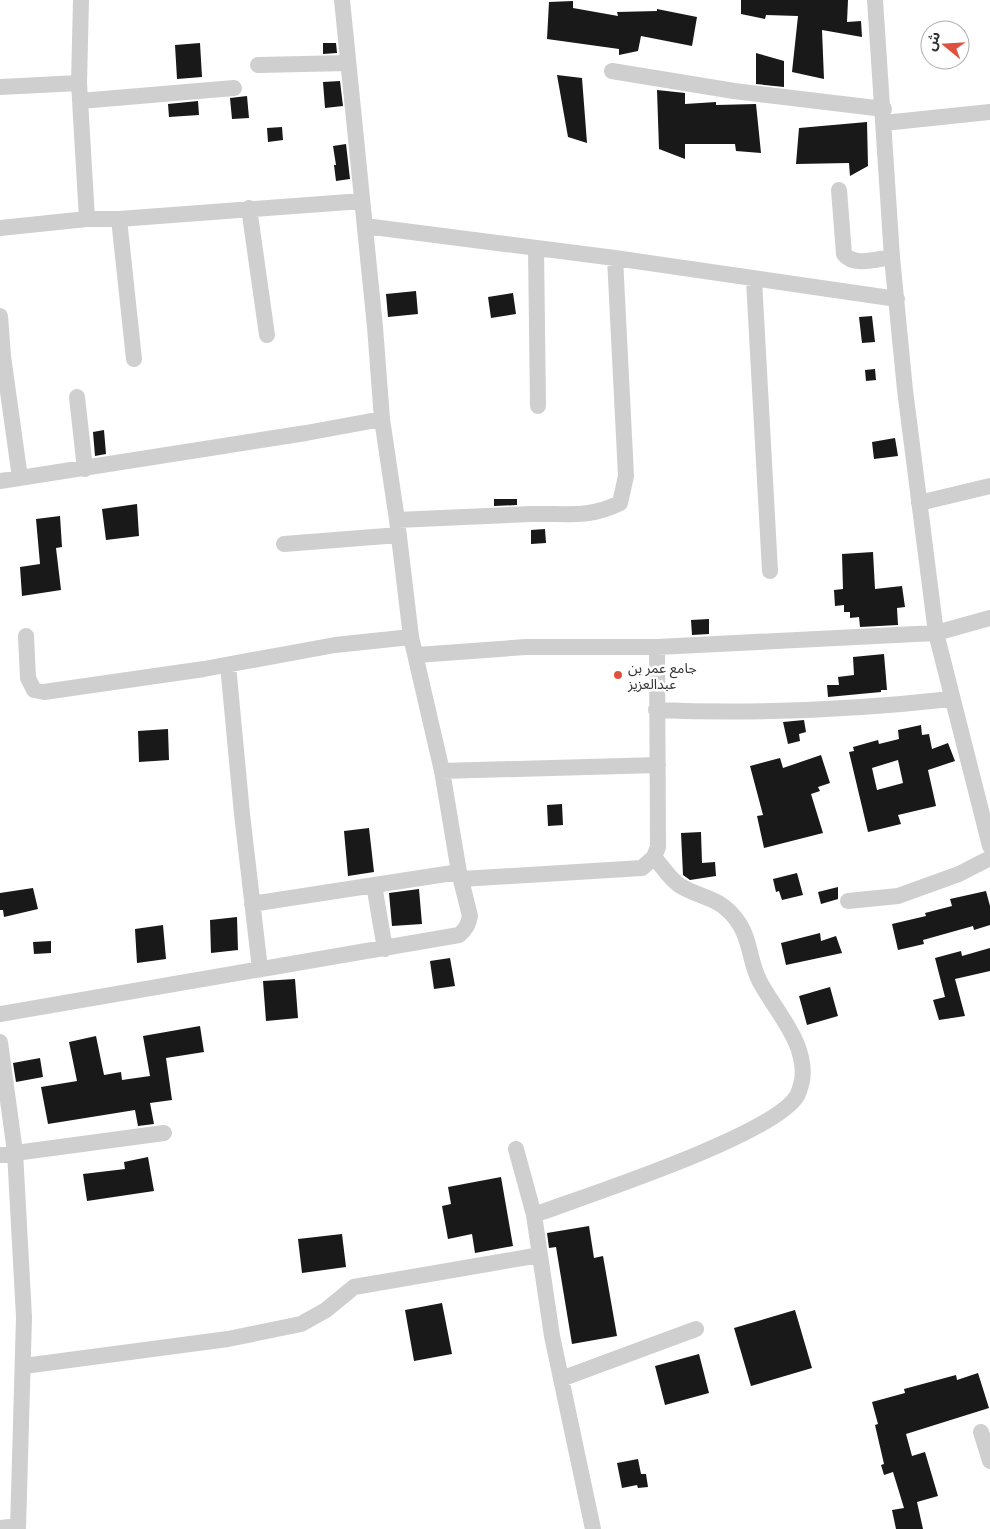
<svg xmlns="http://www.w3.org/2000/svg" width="990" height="1529" viewBox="0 0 990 1529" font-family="'Golos Text','Noto Sans Arabic',sans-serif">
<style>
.building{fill:#191919;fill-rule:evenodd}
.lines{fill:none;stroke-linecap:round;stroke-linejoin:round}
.minor{stroke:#cfcfcf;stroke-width:16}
.poi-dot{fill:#de513f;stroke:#fff;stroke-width:2}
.labels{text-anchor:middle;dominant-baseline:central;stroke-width:5;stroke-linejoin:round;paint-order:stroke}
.poi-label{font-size:14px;fill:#323232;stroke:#fff;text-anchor:start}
</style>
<rect width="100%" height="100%" fill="#fff"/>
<path class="building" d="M741 0H848L847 22 861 21 862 37 822 30 824 79 792 72 798 16 766 15 765 19 741 14Z
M573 1V8L618 16 617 12 657 11V9L697 17 692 46 641 36 638 51 619 55V49L547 39 549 2Z
M200 43 202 77 177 79 175 45Z
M323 43H336L337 53 323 54Z
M756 53 784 61V87L756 84Z
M557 75 582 78 587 143 568 137Z
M340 81 343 106 325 108 323 82Z
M657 90 685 93V104L716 102V105L756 104 761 153 736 151 735 144H685V159L659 149Z
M247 96 249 118 232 119 230 98Z
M198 101 199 115 169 117 168 104Z
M867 122 868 166 850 176 849 163 796 164 799 128Z
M282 127 283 140 268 142 267 128Z
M346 144 350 179 336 181 334 165H336L333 146Z
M416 291 418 314 388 317 386 294Z
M513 293 516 314 491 318 488 297Z
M872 316 875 342 862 343 859 317Z
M875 369 876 380 866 381 865 370Z
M104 430 106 454 95 456 93 432Z
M895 438 898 456 874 459 872 442Z
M494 499H517V505L494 506Z
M137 504 139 536 106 540 102 509Z
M60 516 62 547 56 548 61 590 22 596 20 567 40 564 36 519Z
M545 529 546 543 531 544V530Z
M873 552 875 589 902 586 905 607 897 608 898 625 860 627 859 617 850 618V612H844V605L835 606 834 590 843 589 842 554Z
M709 619V634L692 635 691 620Z
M884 654 887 690H881V692L828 697 827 685H839L838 677 854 675 853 657Z
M804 720 806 732 799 734 800 741 788 744 783 722Z
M921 725 922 735 929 734 932 749 948 743 955 761 928 770 936 806 898 815 901 824 868 832 849 752 854 751 853 747 878 740 879 744 899 739 898 730ZM898 760 903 783 877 790 872 768Z
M168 729 169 760 139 762 138 731Z
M821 755 830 783 818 787 820 791 811 794 823 833 764 848 757 816 763 815 750 766 780 758 783 768Z
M562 804 563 825 548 826 547 805Z
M369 828 374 872 348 876 344 831Z
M701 832 702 863 715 862 716 876 690 880 683 875 681 833Z
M797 873 803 895 782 900 779 891 776 892 773 879Z
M838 887V899L821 904 818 892Z
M33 888 38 909 4 917 3 910H0V893Z
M419 889 422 924 392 926 389 893Z
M986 891 990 906V925L974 930 973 926 923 940 924 944 898 950 892 924 926 916 925 913 952 906 950 899Z
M237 917 238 950 211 953 210 920Z
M163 925 166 959 137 963 135 929Z
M820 933 821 941 836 936 842 953 786 965 781 943Z
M51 941V953L34 954 33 942Z
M990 948V971L955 979 965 1016 939 1020 933 1000 945 997 935 958 961 951 962 956Z
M450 958 455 986 434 989 430 961Z
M295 979 298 1018 266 1021 263 981Z
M830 987 838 1016 807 1025 799 996Z
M200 1026 204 1052 166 1058 172 1100 150 1103 154 1124 138 1126 135 1110 48 1124 41 1087 77 1081 69 1042 96 1036 104 1075 121 1072 122 1080 150 1076 143 1036Z
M40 1058 43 1077 16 1082 13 1063Z
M148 1157 154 1191 87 1201 83 1174 125 1169 124 1162Z
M501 1177 513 1246 475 1253 472 1234 448 1239 442 1206 451 1204 448 1187Z
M589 1226 594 1258 603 1256 617 1336 572 1344 556 1247 549 1248 547 1233Z
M342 1234 346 1267 302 1273 298 1239Z
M442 1303 452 1354 414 1361 405 1310Z
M795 1310 812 1368 751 1386 734 1328Z
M699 1354 709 1393 665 1405 655 1366Z
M978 1373 989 1408 906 1434 912 1456 925 1452 938 1496 917 1502 923 1529H896L892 1510 904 1508 893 1472 884 1475 881 1465 884 1464 875 1425 878 1424 872 1402 905 1393 904 1389 956 1375 957 1380Z
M638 1459 641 1474H646L648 1487 638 1488 637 1485 622 1488 617 1463Z"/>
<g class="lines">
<path class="minor" d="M81 0 79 83 87 219
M875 0 892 257 905 390 936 633 990 846
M258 65 348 63
M612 71 734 91 884 109
M0 87 79 83
M80 101 234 88
M884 123 990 112
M839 190 844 254C854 267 877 259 892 257
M249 208 267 335
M119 219 134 359
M365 226 615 258 897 299
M0 228 87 219H119L362 201
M536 248 538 406
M754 280 770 571
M0 316 3 356 20 478
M77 397 85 469
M0 481 306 433 382 419
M919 503 990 486
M397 520C442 518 486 516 531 514 564 513 588 519 620 503L626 476 615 258
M284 544 399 535
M26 636 28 678 34 690 44 692 204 669 335 645 411 637
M417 655 526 647H657L936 633 990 618
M228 665 242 814 260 969
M656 710C755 714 853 710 951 699
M442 771 658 765
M461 879 642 868 654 857 658 847 657 647
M374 885 385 949
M848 901 898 896 959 874 990 858
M252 904 459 872
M0 1014 459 935C466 929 468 925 470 916L459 872 442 771 411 637 397 520 382 419 375 327 342 0
M0 1042 15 1152 24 1317 18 1529
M516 1149 534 1215 552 1336 593 1529
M0 1155 164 1133
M534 1215C585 1196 772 1136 797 1096 799 1092 801 1085 802 1081 808 1044 776 1012 760 982 749 962 751 938 736 919 717 895 701 899 679 885 669 878 662 866 654 857
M24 1366 228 1339 301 1324 326 1310 354 1287 540 1255
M561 1379 696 1329
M981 1432 990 1461
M0 1528 18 1526"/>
</g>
<circle class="poi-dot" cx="618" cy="675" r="5"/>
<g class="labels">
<g class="poi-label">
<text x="628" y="667">جامع عمر بن<tspan x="628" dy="16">عبدالعزيز</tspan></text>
</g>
</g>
<g transform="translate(945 45) rotate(288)"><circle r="24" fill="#ffffff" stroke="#adadad"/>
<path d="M0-4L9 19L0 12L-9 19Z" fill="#de513f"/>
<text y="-8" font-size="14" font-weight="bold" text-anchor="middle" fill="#323232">ش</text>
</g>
</svg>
